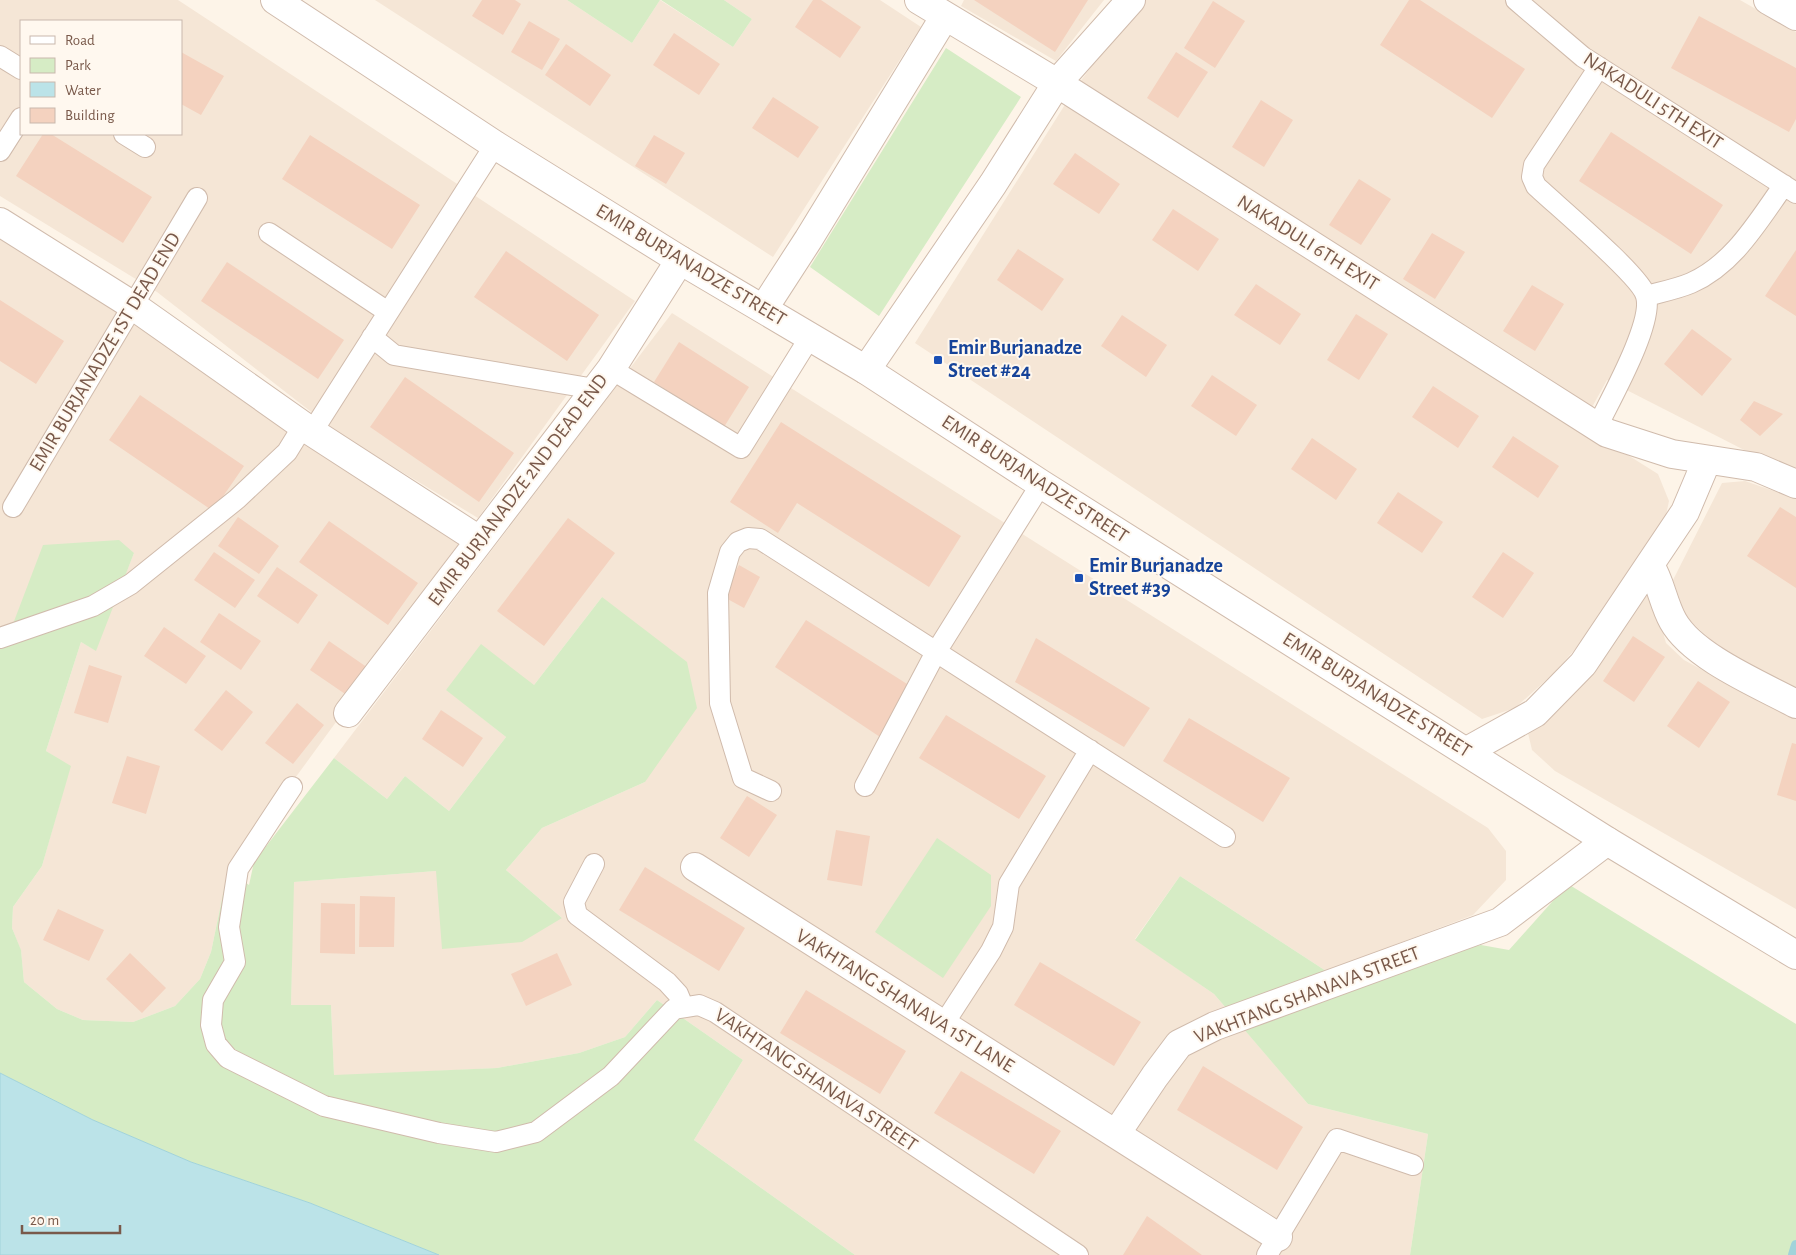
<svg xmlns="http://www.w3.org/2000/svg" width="1796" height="1255" viewBox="0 0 1796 1255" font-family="'Alegreya Sans',sans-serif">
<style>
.residential{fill:#f5e6d6;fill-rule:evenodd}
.green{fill:#d6ecc5}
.water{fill:#bbe3e8;stroke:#a1d3da}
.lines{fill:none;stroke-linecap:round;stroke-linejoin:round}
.stream{stroke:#a1d3da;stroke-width:10}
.building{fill:#f4d2bf}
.service-casing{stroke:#d0bbac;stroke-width:22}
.minor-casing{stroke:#d0bbac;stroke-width:30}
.tertiary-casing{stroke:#d0bbac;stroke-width:30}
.service{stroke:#fff;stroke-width:20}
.minor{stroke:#fff;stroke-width:28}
.tertiary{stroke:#fff;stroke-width:28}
.transit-dot{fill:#1a4fb4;stroke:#fff8ef;stroke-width:2}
.labels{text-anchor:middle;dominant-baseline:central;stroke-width:4;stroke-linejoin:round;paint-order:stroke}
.street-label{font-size:20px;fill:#79594a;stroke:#fff8ef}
.transit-label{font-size:20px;font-weight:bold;fill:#164399;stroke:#fff8ef;text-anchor:start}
</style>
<rect width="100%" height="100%" fill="#fdf4e8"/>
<path class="residential" d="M0 0H178L635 301 478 518 341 435 157 292 0 196ZM21 21H181V134H21Z
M375 0H567L632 43 660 0 733 47 752 19 724 0H880L921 27 773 257Z
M964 0H1104L1056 61 961 6Z
M1144 0H1740L1796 32V471L1754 455 1607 380 1591 409 1080 82 1112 38Z
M1066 103 1658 474 1669 501 1663 529 1583 640 1555 672 1515 708 1482 719 915 343Z
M0 235 458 534 463 548 228 870 211 952 200 979 175 1006 133 1022 83 1020 57 1009 24 982 21 951 12 928 13 907 42 866 70 767 46 751 81 642 95 650 134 553 4 645 0 643Z
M672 313 1488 828 1506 851V880L1473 915 1326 971 1180 876 1135 939 1214 994 1308 1104 1428 1134 1410 1255H855L694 1140 743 1060 657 1000 625 1037 579 1053 497 1068 334 1076 331 1005H291L293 882 436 871 562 918 506 870 542 828 645 782 602 597 534 685 446 689 506 737 449 811 405 776 387 799 334 758Z
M1745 481 1786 495 1796 486V909L1555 771 1532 750 1528 733 1568 697 1645 594 1655 605 1666 643 1684 660 1758 700 1770 682 1711 640 1685 616 1673 580 1722 483Z"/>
<path class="green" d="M567 0H660L632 43Z
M661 0H724L752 19 733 47Z
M946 48 1021 97 879 316 810 267Z
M119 540 134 553 96 651 81 642 46 751 71 766 42 866 13 907 12 928 21 950 24 982 57 1009 83 1020 133 1022 175 1006 200 979 211 952 228 870 249 885 254 862 334 758 387 799 405 776 449 811 506 737 446 690 481 644 534 685 602 597 687 662 697 708 645 782 542 828 506 870 562 918 522 942 442 949 436 871 294 882 291 1005H331L334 1075 497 1068 579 1053 625 1037 657 1000 743 1060 694 1140 855 1255H439L310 1203 191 1162 93 1120 0 1073V643L5 645 43 545Z
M937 838 991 875V906L943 978 875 932Z
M1180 876 1326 971 1226 1008 1214 994 1135 940Z
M1568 884 1796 1024V1255H1410L1428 1134 1308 1104 1242 1027 1457 950 1481 945 1509 950Z"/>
<path class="water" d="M0 1073 93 1120 191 1162 310 1203 439 1255H0Z"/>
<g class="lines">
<path class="stream" d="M1793 1255 1796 1245"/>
</g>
<path class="building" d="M482 0H515L521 4 503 35 472 16Z
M813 0H821L861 27 840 58 795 27Z
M974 0H1088L1055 52Z
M1409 0H1420L1525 69 1492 118 1380 45Z
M1213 1 1245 21 1215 68 1184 48Z
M1699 16 1796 68V119L1789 132 1671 68Z
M529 21 560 39 542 70 511 52Z
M674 33 720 64 699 95 653 65Z
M566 44 611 75 590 106 545 75Z
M181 52 224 76 201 115 181 104Z
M1176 52 1208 72 1178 118 1147 98Z
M773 97 819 127 798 158 752 128Z
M1261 100 1293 120 1264 167 1232 147Z
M1611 132 1723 205 1691 254 1579 181Z
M43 134H51L152 197 123 243 16 176Z
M310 135 420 205 392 249 282 179Z
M654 135 685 153 666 184 635 166Z
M1075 153 1120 184 1099 214 1053 184Z
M1359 179 1391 199 1361 245 1329 225Z
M1173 209 1219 239 1198 271 1152 240Z
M1432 233 1465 252 1435 299 1403 279Z
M1018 249 1064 279 1042 311 997 280Z
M1796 250V316L1765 296Z
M506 251 599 315 567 361 474 297Z
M227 262 344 340 318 379 201 301Z
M1256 284 1301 314 1280 345 1234 315Z
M1532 285 1564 304 1535 351 1503 331Z
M0 300 64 341 36 384 0 361Z
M1356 314 1388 334 1359 380 1327 360Z
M1122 315 1167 345 1146 377 1101 346Z
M1692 329 1732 359 1702 396 1664 364Z
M679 342 749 387 724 427 654 382Z
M1212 375 1257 405 1236 436 1191 406Z
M405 377 514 453 479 502 370 427Z
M1433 386 1479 416 1458 448 1412 417Z
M140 395 244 466 213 511 109 440Z
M1754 401 1783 414 1760 436 1740 420Z
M781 422 961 536 929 587 797 503 778 533 730 502Z
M1513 436 1559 466 1538 498 1492 467Z
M1312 438 1357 469 1336 500 1291 469Z
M1398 492 1443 522 1422 553 1377 523Z
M1780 507 1796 517V588L1747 556Z
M238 517 279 546 259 574 218 546Z
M568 518 615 553 544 646 497 611Z
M329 521 418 583 388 625 299 562Z
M214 552 255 580 235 608 194 580Z
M1503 552 1534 573 1503 618 1472 597Z
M739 565 760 577 744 608 722 596Z
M277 567 318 595 298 624 257 596Z
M219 613 261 641 241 670 200 642Z
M806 620 915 689 880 737 775 667Z
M164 627 206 656 186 684 144 656Z
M1633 636 1665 657 1634 702 1603 681Z
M1036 638 1150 708 1124 747 1015 682Z
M329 641 371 670 351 698 310 670Z
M89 665 122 676 108 723 74 713Z
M1698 681 1730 702 1699 748 1667 726Z
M226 690 253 712 222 751 194 730Z
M297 703 324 725 293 764 265 743Z
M441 710 483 738 463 767 422 739Z
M946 715 1046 776 1019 819 919 758Z
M1189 718 1290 778 1263 822 1163 761Z
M1792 743 1796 744V801L1777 795Z
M127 756 160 766 146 814 112 803Z
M747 796 777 815 749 857 720 838Z
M836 830 870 836 862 886 827 880Z
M645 867 745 928 719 971 619 910Z
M360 896 395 897 394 947H359Z
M321 903 355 904V954L320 953Z
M58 909 104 930 89 961 43 940Z
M130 953 166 988 142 1013 106 979Z
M557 953 572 985 526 1006 511 974Z
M1040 962 1141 1022 1114 1066 1014 1005Z
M806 990 906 1051 880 1094 780 1033Z
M1203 1066 1303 1127 1277 1170 1177 1110Z
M961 1071 1061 1131 1034 1174 934 1113Z
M1147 1216 1202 1255H1123Z"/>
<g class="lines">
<g class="service-casing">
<path id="service" d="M1516 0 1583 57 1796 193
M0 56 21 69
M124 134 145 147
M0 151 21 118
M269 233 388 312
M1646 296C1661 292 1677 289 1691 283 1734 264 1758 221 1784 185
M372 337 394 355 595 389
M611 369 741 448 810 337
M1597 427C1610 400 1654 323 1646 296 1641 276 1556 205 1536 186L1532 177 1534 165 1599 67
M312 432 495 145
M13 507 197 198
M0 638 93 606 131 584 237 499 287 452 303 426
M865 786 936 652 1041 484
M292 787 238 869 229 927 235 962 213 1000 211 1025 216 1044 228 1058 324 1106 439 1133 496 1142 536 1132 611 1076 674 1009 699 1005 715 1012 1078 1255
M771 791 743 778 720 703 718 593 730 552 738 542 748 538 760 539 1225 837
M594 864 574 902 577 915 667 982 678 994 683 1006
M943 1025 991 951 1003 927 1009 884 1090 750
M1267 1255 1337 1139 1413 1165"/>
</g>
<g class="minor-casing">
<path id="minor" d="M919 0 1057 83 1607 433 1672 454 1756 467 1796 484
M1768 0 1796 16
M0 222 132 305 312 432 479 540
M764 308 808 240 945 16
M866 370 993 184 1057 83 1131 0
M1650 565C1661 583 1663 603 1673 621 1693 657 1761 685 1796 704
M348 713 611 369 680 260
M1467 751 1535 713 1583 664 1685 512 1707 460
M695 867 1278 1237
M1116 1134 1155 1076 1179 1044 1215 1026 1500 922 1607 841"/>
</g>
<g class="tertiary-casing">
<path id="tertiary" d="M275 0 495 145 680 260 866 370 1041 484 1607 841 1796 955"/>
</g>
<use href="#service" class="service"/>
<use href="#minor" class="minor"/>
<use href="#tertiary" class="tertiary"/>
</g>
<g class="transit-dot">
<rect x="933" y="355" width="10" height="10" rx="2.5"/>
<rect x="1074" y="573" width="10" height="10" rx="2.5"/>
</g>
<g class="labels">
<g class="street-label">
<text transform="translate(1653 101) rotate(33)">NAKADULI 5TH EXIT</text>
<text transform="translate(1308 243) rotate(32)">NAKADULI 6TH EXIT</text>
<text transform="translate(691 265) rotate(31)">EMIR BURJANADZE STREET</text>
<text transform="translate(105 352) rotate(-59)">EMIR BURJANADZE 1ST DEAD END</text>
<text transform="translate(1035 479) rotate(33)">EMIR BURJANADZE STREET</text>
<text transform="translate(518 490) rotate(-53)">EMIR BURJANADZE 2ND DEAD END</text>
<text transform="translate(1377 695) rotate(32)">EMIR BURJANADZE STREET</text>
<text transform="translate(1307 995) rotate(-21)">VAKHTANG SHANAVA STREET</text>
<text transform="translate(905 1001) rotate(32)">VAKHTANG SHANAVA 1ST LANE</text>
<text transform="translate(816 1080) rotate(34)">VAKHTANG SHANAVA STREET</text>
</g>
<g class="transit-label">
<text x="948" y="348">Emir Burjanadze<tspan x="948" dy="23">Street #24</tspan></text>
<text x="1089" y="566">Emir Burjanadze<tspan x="1089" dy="23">Street #39</tspan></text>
</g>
</g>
<rect x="20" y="20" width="162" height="115" fill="#fff8ef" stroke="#c9b8ad"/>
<rect x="30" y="36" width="25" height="8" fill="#ffffff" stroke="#c9b8ad"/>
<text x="65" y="45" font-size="15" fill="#79594a">Road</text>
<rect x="30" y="58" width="25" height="15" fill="#d6ecc5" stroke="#c9b8ad"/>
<text x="65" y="70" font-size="15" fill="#79594a">Park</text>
<rect x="30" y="82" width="25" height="15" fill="#bbe3e8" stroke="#c9b8ad"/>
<text x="65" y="95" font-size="15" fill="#79594a">Water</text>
<rect x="30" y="108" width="25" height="15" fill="#f4d2bf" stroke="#c9b8ad"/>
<text x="65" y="120" font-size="15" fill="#79594a">Building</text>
<path d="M22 1225v8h98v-8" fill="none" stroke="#79594a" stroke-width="2.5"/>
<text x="30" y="1225" font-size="15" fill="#79594a" stroke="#fff8ef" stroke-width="4" paint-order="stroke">20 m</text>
</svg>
